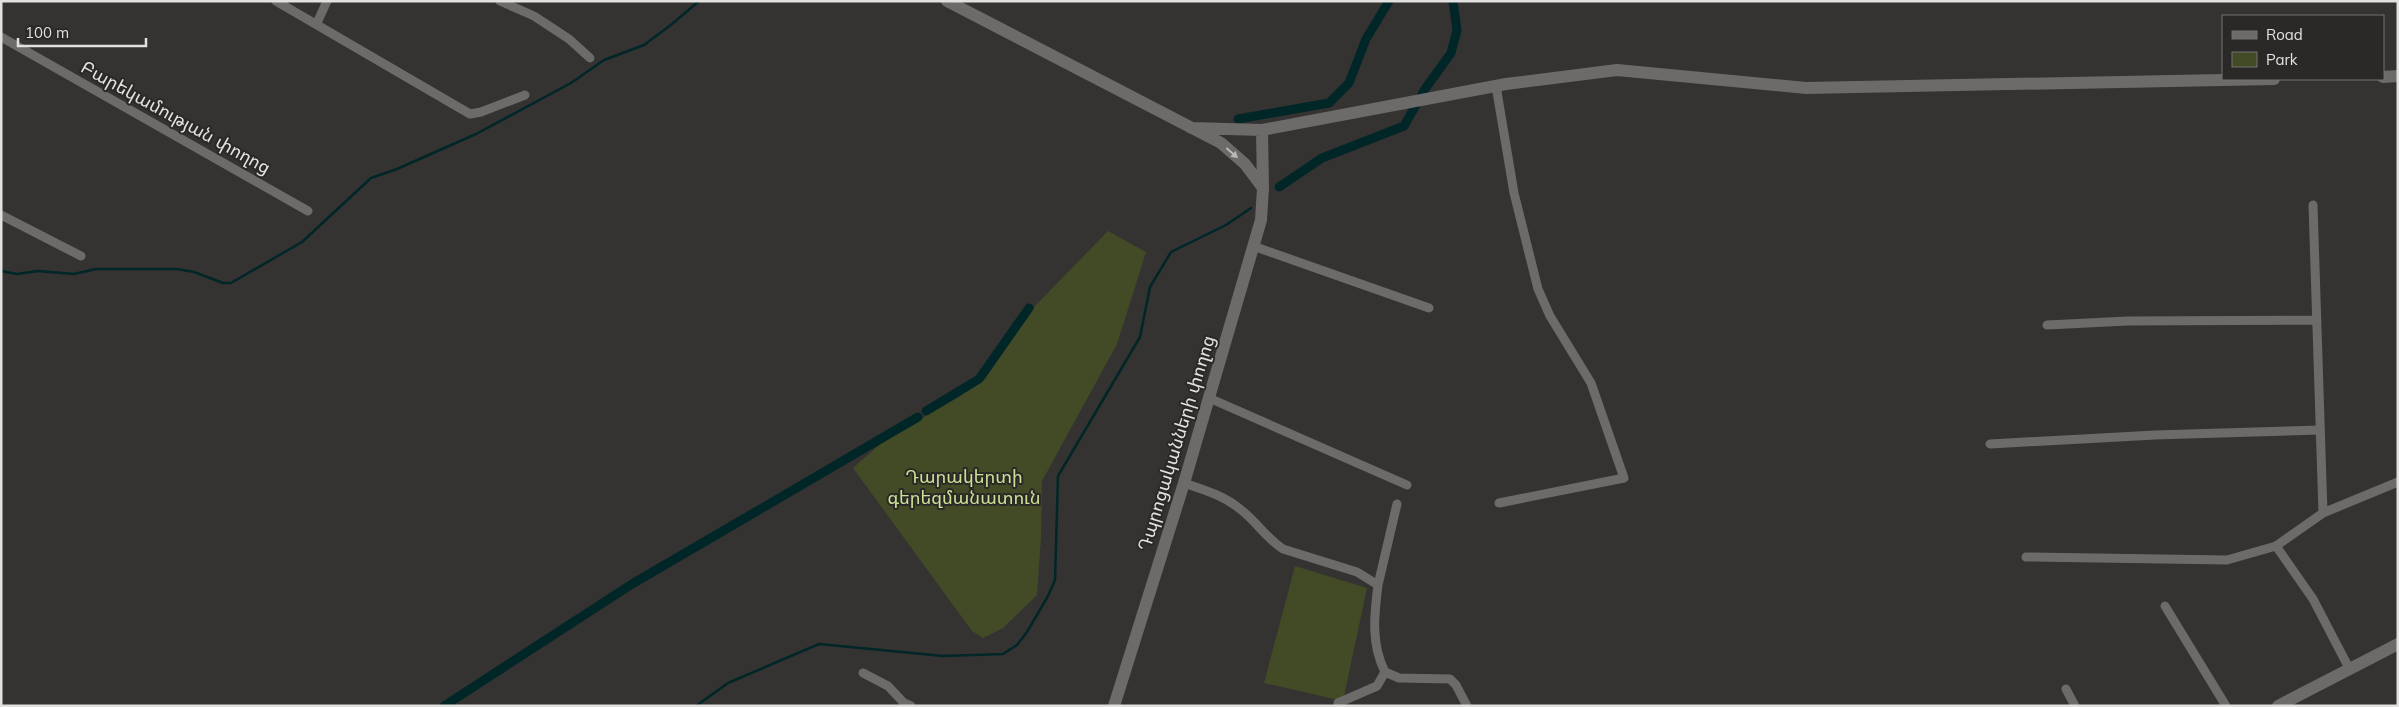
<svg xmlns="http://www.w3.org/2000/svg" width="2399" height="707" viewBox="0 0 2399 707" font-family="Mulish,'Noto Sans Armenian',sans-serif">
<style>
.green{fill:#424b26}
.lines{fill:none;stroke-linecap:round;stroke-linejoin:round}
.stream{stroke:#002627;stroke-width:2.5}
.canal{stroke:#002627;stroke-width:9}
.minor{stroke:#6d6b69;stroke-width:9}
.secondary{stroke:#6d6b69;stroke-width:12}
.oneway{fill:#b9b8b6}
.labels{text-anchor:middle;dominant-baseline:central;stroke-width:4;stroke-linejoin:round;paint-order:stroke}
.street-label{font-size:18px;fill:#e2e1df;stroke:#2a2927}
.park-label{font-size:18px;fill:#cbe094;stroke:#2a2927}
</style>
<rect width="100%" height="100%" fill="#343331"/>
<path class="green" d="M1108 231 1146 252 1117 344 1042 481 1041 537 1037 595 1003 628 983 638 972 631 853 468 886 439 959 397 985 379 1036 305Z
M1295 566 1367 588 1343 701 1264 683Z"/>
<g class="lines">
<path class="stream" d="M1 271 17 274 38 271 74 274 96 269H177L194 272 223 283H231L302 242 371 178 397 169 476 134 571 83 604 60 644 45 672 24 699 1
M696 706 728 683 819 644 943 656 1003 654 1017 645 1027 632 1048 596 1055 580 1058 476 1140 337 1150 287 1171 252 1226 225 1251 208"/>
<path class="canal" d="M1238 119 1329 103 1349 83 1366 39 1389 1
M1279 187 1322 158 1404 126 1425 89 1451 53 1457 30 1453 1
M926 411 979 379 1029 308
M444 706 632 584 918 417"/>
<path class="minor" d="M276 1 470 114 481 112 525 95
M500 1 534 16 569 39 590 58
M317 23 327 1
M1 37 308 211
M1496 86 1514 193 1538 289 1550 316 1591 383 1624 478 1499 503
M2313 205 2323 513
M1 215 81 256
M1253 246 1429 308
M2047 325 2128 321 2317 320
M1209 398 1407 485
M1990 444 2155 435 2320 430
M1184 483C1204 490 1223 495 1240 509 1256 521 1266 538 1283 549L1357 572 1378 585C1374 616 1371 644 1385 672L1399 678 1450 679 1456 685 1467 706
M2276 546 2313 599 2350 670
M2026 557 2227 560 2276 546 2323 513 2398 482
M1378 585 1397 504
M2165 606 2226 706
M863 673 888 686 904 703 911 706
M2066 689 2075 706
M1338 703 1377 686 1385 672"/>
<path class="secondary" d="M947 1 1221 143 1245 164 1263 188
M2383 77 2398 76
M1191 128 1262 130 1506 84 1617 70 1806 88 2274 79
M1114 706 1184 483 1261 220 1263 188 1262 130
M2278 706 2398 644"/>
</g>
<defs><path id="oneway-solid" d="M-6-.8H1V-3.2L6.5 0L1 3.2V.8H-6Z" transform="scale(1.25)"/></defs>
<use class="oneway" href="#oneway-solid" transform="translate(1232 153) rotate(41)"/>
<g class="labels">
<g class="street-label">
<text transform="translate(176 117) rotate(29)">Բարեկամության փողոց</text>
<text transform="translate(1176 443) rotate(-73)">Դպրոցականների փողոց</text>
</g>
<g class="park-label">
<text x="964" y="476">Դարակերտի<tspan x="964" dy="21">գերեզմանատուն</tspan></text>
</g>
</g>
<rect width="2399" height="707" fill="none" stroke="#e2e1df" stroke-width="5"/>
<rect x="2222" y="15" width="162" height="65" fill="#2a2927" stroke="#747371"/>
<rect x="2232" y="31" width="25" height="8" fill="#6d6b69" stroke="#747371"/>
<text x="2266" y="40" font-size="15" fill="#e2e1df">Road</text>
<rect x="2232" y="52" width="25" height="15" fill="#424b26" stroke="#747371"/>
<text x="2266" y="65" font-size="15" fill="#e2e1df">Park</text>
<path d="M18 38v8h128v-8" fill="none" stroke="#e2e1df" stroke-width="2.5"/>
<text x="25" y="38" font-size="15" fill="#e2e1df" stroke="#2a2927" stroke-width="4" paint-order="stroke">100 m</text>
</svg>
